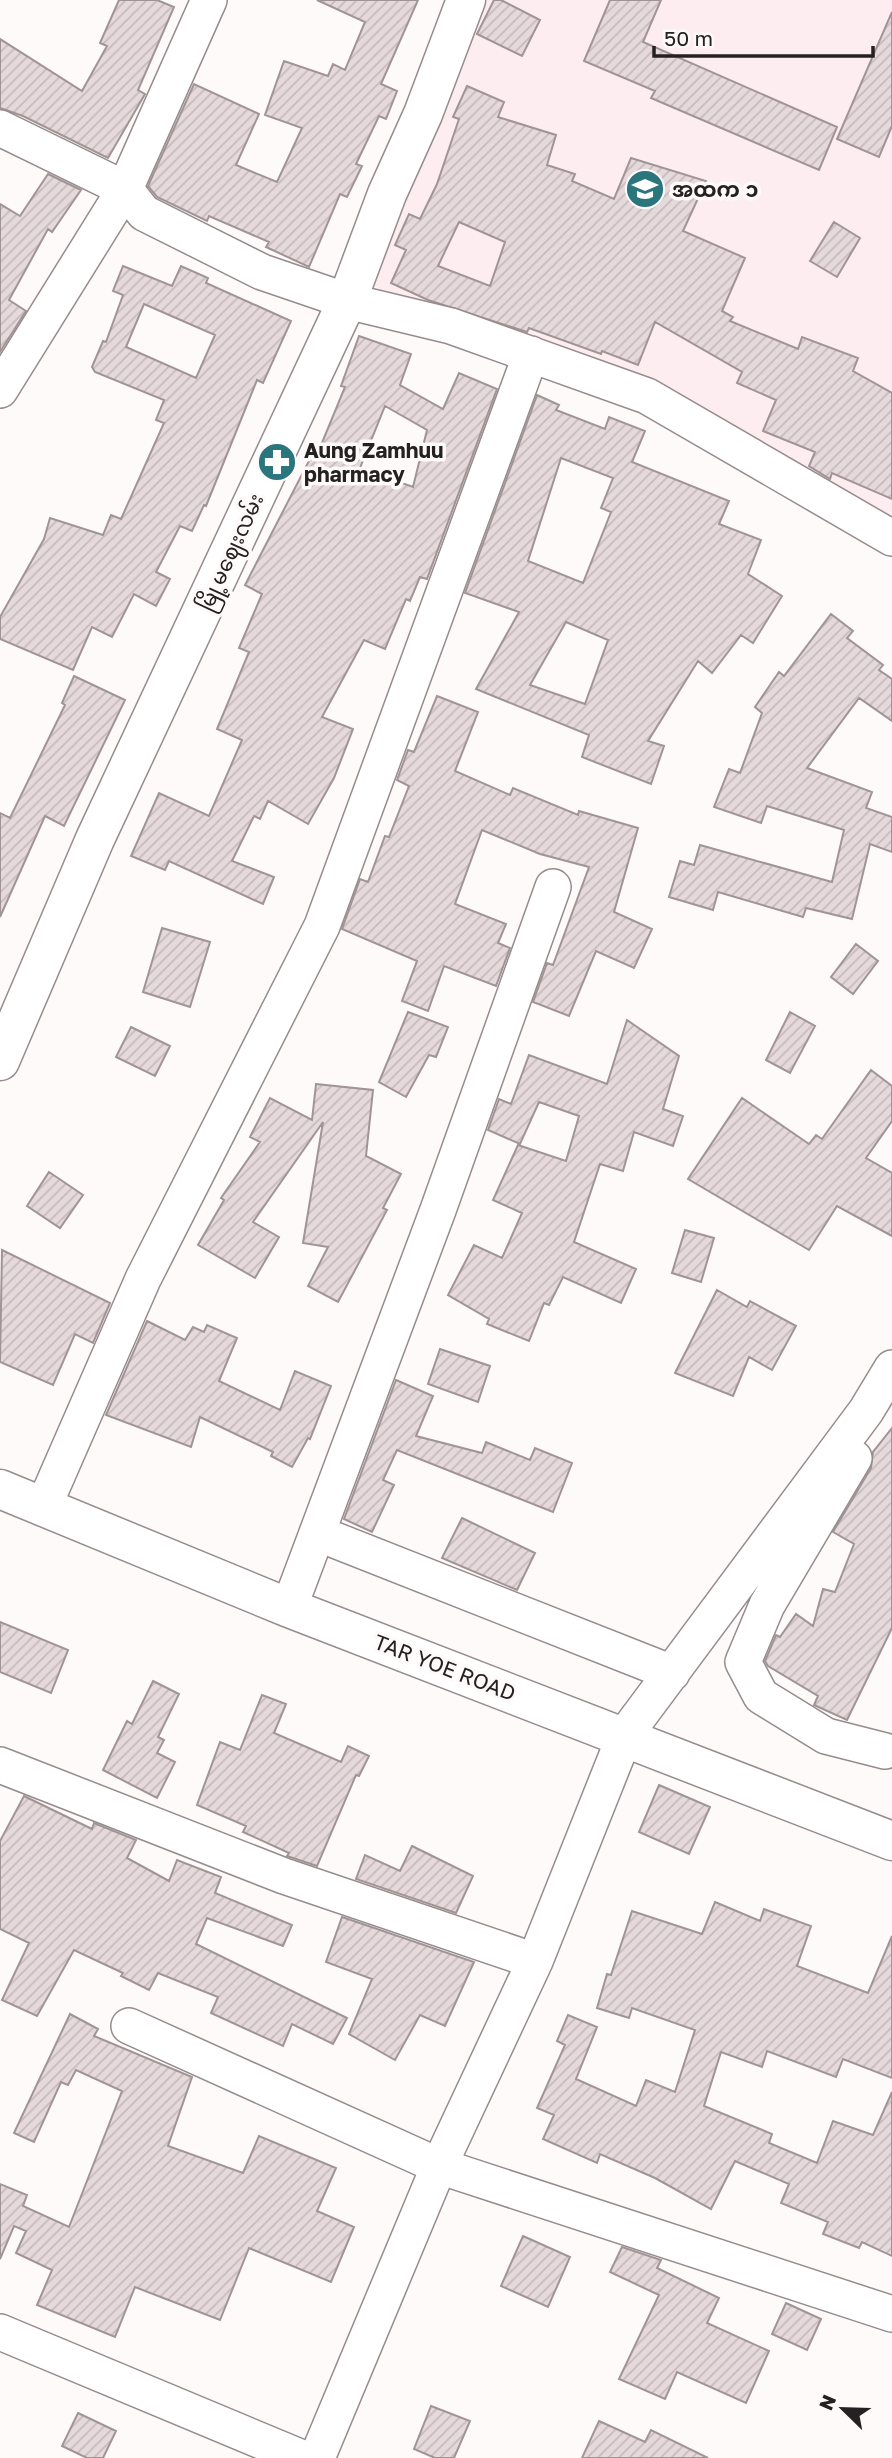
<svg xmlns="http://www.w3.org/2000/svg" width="892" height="2458" viewBox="0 0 892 2458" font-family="'Golos Text','Noto Sans Myanmar',sans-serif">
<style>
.built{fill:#feedf0}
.building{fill:url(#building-hatch);stroke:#a09496;stroke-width:2;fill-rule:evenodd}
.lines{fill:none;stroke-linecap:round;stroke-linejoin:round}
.minor-casing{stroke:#968b8d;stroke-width:38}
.secondary-casing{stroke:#968b8d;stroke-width:41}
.minor{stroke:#fff;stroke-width:35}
.secondary{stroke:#fff;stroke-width:38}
.labels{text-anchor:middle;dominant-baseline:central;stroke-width:7;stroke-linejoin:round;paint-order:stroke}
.poi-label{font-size:21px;font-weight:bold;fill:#252021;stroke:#fffafa;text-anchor:start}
.street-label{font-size:21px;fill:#252021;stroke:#fffafa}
</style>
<defs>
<pattern id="building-hatch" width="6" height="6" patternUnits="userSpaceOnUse" patternTransform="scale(1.75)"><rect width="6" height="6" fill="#e6d9db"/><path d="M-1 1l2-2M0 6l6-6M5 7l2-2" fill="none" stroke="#c5babc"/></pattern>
</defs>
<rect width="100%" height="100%" fill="#fffafa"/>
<path class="built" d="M473 0H892V537L555 364 362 281Z"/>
<path class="building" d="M119 0H157L174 7 138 90 145 94 108 158 23 116 0 108V39L82 91 107 46 100 43Z
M317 0H418L381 84 397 91 386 119 379 116 356 164 362 166 347 197 340 194 309 267 266 247 269 242 209 216 207 221 157 197 148 186 194 84 259 114 236 165 277 182 302 128 265 115 284 61 328 76 333 64 345 70 365 22Z
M494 0H501L540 20 522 56 477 34Z
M610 0H661L643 42 837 127 819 170 651 98 655 91 584 61Z
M892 12V126L879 157 837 139Z
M467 86 504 102 498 117 556 135 547 165 575 174 572 181 614 199 631 158 706 181 683 231 745 258 722 311 733 317 730 321 798 349 802 337 858 358 853 371 892 393V499L832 473 830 479 809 466 815 452 763 431 776 400 737 383 742 372 655 322 638 365 602 351 601 354 529 328 527 332 428 300 391 283 406 250 395 245 409 214 420 219 437 184 459 119 453 117ZM459 222 505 242 490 286 438 266Z
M48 174 81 190 52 232 48 229 9 300 26 311 0 352V204L20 216Z
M834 222 860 238 837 277 810 261Z
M123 266 172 286 181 266 208 278 206 283 291 321 263 383 257 380 206 506 204 505 192 531 180 526 156 572 170 579 156 606 134 594 112 637 92 627 73 670 0 639V617L44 539 50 518 103 535 111 515 121 519 164 423 156 420 164 400 95 372 92 367 103 341 106 342 123 295 113 291ZM144 304 215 335 196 378 126 347Z
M359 336 411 354 400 385 443 409 459 373 497 389 427 579 420 577 410 601 406 599 385 649 364 640 322 717 353 729 334 778 308 824 268 801 260 819 254 816 232 861 274 877 263 904 169 861 165 870 131 856 159 793 209 816 242 740 217 729 249 652 239 648 262 594 245 585 313 453 317 455 345 387 341 386ZM385 406 427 430 413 487 360 468Z
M537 395 559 405 556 410 605 429 609 417 645 431 632 462 729 501 719 524 761 540 748 574 782 596 753 643 741 635 712 673 698 661 648 741 664 746 651 784 582 757 589 735 476 689 519 612 465 593ZM561 458 613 478 601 508 611 512 583 583 528 561ZM566 622 608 640 585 704 530 685Z
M831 614 853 631 847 638 883 665 879 670 892 679V721L859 698 807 768 872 792 866 808 892 817V852L870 844 852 919 806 908 803 917 718 892 713 910 669 897 680 861 694 865 700 845 832 882 844 830 767 806 761 823 714 807 729 769 740 773 762 713 755 707 779 672 784 676Z
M74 676 125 700 64 826 45 816 0 917V813L10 818 65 705 62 703Z
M437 696 478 712 455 771 510 795 513 788 578 815 579 811 638 828 614 912 652 929 634 968 596 951 569 1016 533 1002 547 963 553 965 589 867 540 854 482 830 455 904 506 924 498 943 510 948 496 986 444 966 428 1011 402 1001 417 961 342 929 360 879 368 882 385 836 389 837 409 786 397 780 408 750 414 752Z
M162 928 210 942 190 1007 143 992Z
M856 944 878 961 853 994 831 977Z
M408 1012 448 1027 436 1057 429 1055 406 1097 379 1082Z
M790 1012 815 1026 790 1073 766 1060Z
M627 1020 679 1056 663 1109 683 1116 673 1146 634 1132 623 1171 600 1164 574 1242 636 1269 621 1303 563 1277 549 1305 544 1303 529 1341 487 1324 489 1319 448 1295 474 1245 502 1258 522 1213 493 1200 518 1145 566 1161 579 1116 539 1102 520 1144 488 1130 499 1099 511 1104 529 1055 607 1084Z
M131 1027 170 1046 155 1076 116 1057Z
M871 1070 892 1086V1121L866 1158 892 1173V1236L837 1206 809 1250 688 1179 742 1098 809 1144 816 1135 822 1139Z
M316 1084 373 1090 366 1156 401 1174 383 1208 387 1210 338 1302 308 1286 328 1247 303 1243 323 1122 253 1222 279 1237 255 1278 198 1245 224 1200 221 1198 260 1142 250 1137 270 1098 312 1120Z
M49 1172 83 1195 60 1228 27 1206Z
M685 1230 714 1238 701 1282 672 1273Z
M2 1250 110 1303 93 1343 75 1334 53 1385 0 1362Z
M717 1290 747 1307 750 1301 796 1326 772 1370 749 1357 733 1396 675 1373Z
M147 1321 185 1340 193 1327 204 1332 207 1325 237 1338 219 1381 280 1410 295 1371 331 1386 310 1439 308 1438 292 1467 271 1456 273 1452 200 1417 191 1447 106 1415Z
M440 1349 490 1366 478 1402 428 1384Z
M396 1380 433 1396 416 1436 482 1453 486 1442 530 1460 535 1448 572 1463 553 1512 397 1450 383 1480 394 1485 372 1532 344 1519Z
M892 1428V1628L847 1720 814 1705 818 1696 768 1666 765 1661 776 1635 780 1637 796 1614 813 1626 823 1589 835 1592 854 1544 833 1532 871 1468 873 1452Z
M462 1518 535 1553 517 1590 442 1558Z
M0 1622 68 1650 51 1693 0 1672Z
M153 1681 179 1694 158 1737 164 1740 157 1753 175 1762 157 1798 103 1770 127 1721 132 1724Z
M262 1695 286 1704 274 1733 341 1762 348 1746 369 1756 359 1776 356 1775 317 1866 287 1856 289 1853 243 1832 246 1826 197 1805 220 1742 240 1750Z
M659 1785 710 1807 689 1854 639 1832Z
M24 1796 92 1829 94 1823 136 1840 127 1858 169 1881 177 1860 221 1877 215 1893 292 1925 283 1946 207 1918 196 1944 347 2018 333 2044 292 2024 283 2046 211 2013 218 1997 158 1973 149 1990 121 1976 123 1973 74 1950 37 2016 2 2000 29 1943 0 1929V1841Z
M412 1846 473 1876 456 1913 356 1879 365 1855 400 1871Z
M715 1902 760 1921 764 1909 811 1926 797 1966 868 1993 892 1936V2078L843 2059 836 2077 767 2051 762 2067 721 2052 704 2106 772 2134 769 2143 817 2163 833 2121 873 2135 892 2092V2256L862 2242 859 2248 823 2234 828 2222 781 2203 789 2184 735 2161 711 2209 655 2178 600 2154 597 2163 543 2139 554 2115 537 2108 565 2045 557 2041 568 2015 597 2027 576 2079 636 2106 646 2080 675 2092 695 2030 632 2008 629 2018 597 2008 607 1974 611 1975 632 1911 702 1934Z
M342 1917 474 1962 445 2026 420 2015 395 2060 349 2034 372 1979 326 1962Z
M70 2014 98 2029 94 2036 192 2077 168 2146 243 2173 259 2136 336 2168 317 2211 354 2227 331 2282 249 2248 220 2320 135 2287 115 2337 37 2305 52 2270 16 2253 26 2231 14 2226 0 2259V2184L27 2195 23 2206 69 2227 122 2091 76 2070 68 2085 61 2082 34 2142 14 2133Z
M523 2236 570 2257 548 2307 501 2286Z
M622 2247 661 2260 657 2268 719 2298 707 2323 769 2351 746 2403 677 2372 665 2399 619 2379 659 2295 610 2272Z
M786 2303 821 2319 807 2350 772 2334Z
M431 2406 470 2421 454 2458H435L414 2449Z
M78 2413 116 2431 103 2458H87L62 2446Z
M599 2421 645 2442 651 2430 708 2458H582Z"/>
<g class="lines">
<g class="minor-casing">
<path id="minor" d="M0 128 125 189 144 213 262 272 347 301 451 326 647 396 892 538
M0 390 125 189 209 0
M854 1458 767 1605 743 1662 761 1696 826 1736 885 1751
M43 1508 143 1279 322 926 531 354
M317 1533 672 1673
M289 1608 438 1210 553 887
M0 1765 284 1876 535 1961
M129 2026 439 2166 892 2314
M0 2332 302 2458
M317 2458 439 2166 535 1961 625 1735 866 1411 892 1368"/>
</g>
<g class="secondary-casing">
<path id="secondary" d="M0 1061 95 839 347 301 387 194 423 114 466 0
M0 1489 289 1608 892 1841"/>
</g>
<use href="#minor" class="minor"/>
<use href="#secondary" class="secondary"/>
</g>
<defs>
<g id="school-disc" transform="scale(2.0125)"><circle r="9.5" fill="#2b757c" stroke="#fffafa"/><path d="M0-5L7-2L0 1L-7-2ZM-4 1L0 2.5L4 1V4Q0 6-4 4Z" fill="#fff"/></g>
<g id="pharmacy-disc" transform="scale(2.0125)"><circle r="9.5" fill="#2b757c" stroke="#fffafa"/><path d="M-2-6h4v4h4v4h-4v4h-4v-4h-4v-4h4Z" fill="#fff"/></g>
</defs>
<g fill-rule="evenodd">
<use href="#school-disc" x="645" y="189"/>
<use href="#pharmacy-disc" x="277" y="462"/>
</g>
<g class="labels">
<g class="poi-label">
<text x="672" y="189">အထက ၁</text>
<text x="304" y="450">Aung Zamhuu<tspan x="304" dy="24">pharmacy</tspan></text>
</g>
<g class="street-label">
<text transform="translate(230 552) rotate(-65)">မြို့မဈေးလမ်း</text>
<text transform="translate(445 1667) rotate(21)">TAR YOE ROAD</text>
</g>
</g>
<g transform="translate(843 2409) rotate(293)" stroke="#fffafa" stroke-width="5" paint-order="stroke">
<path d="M0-5L12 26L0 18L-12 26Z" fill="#252021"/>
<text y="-10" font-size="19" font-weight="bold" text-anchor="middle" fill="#252021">N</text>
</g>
<path d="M654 46v10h219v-10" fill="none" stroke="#252021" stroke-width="3.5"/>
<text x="664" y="46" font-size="21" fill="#252021" stroke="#fffafa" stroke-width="5" paint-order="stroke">50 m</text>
</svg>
